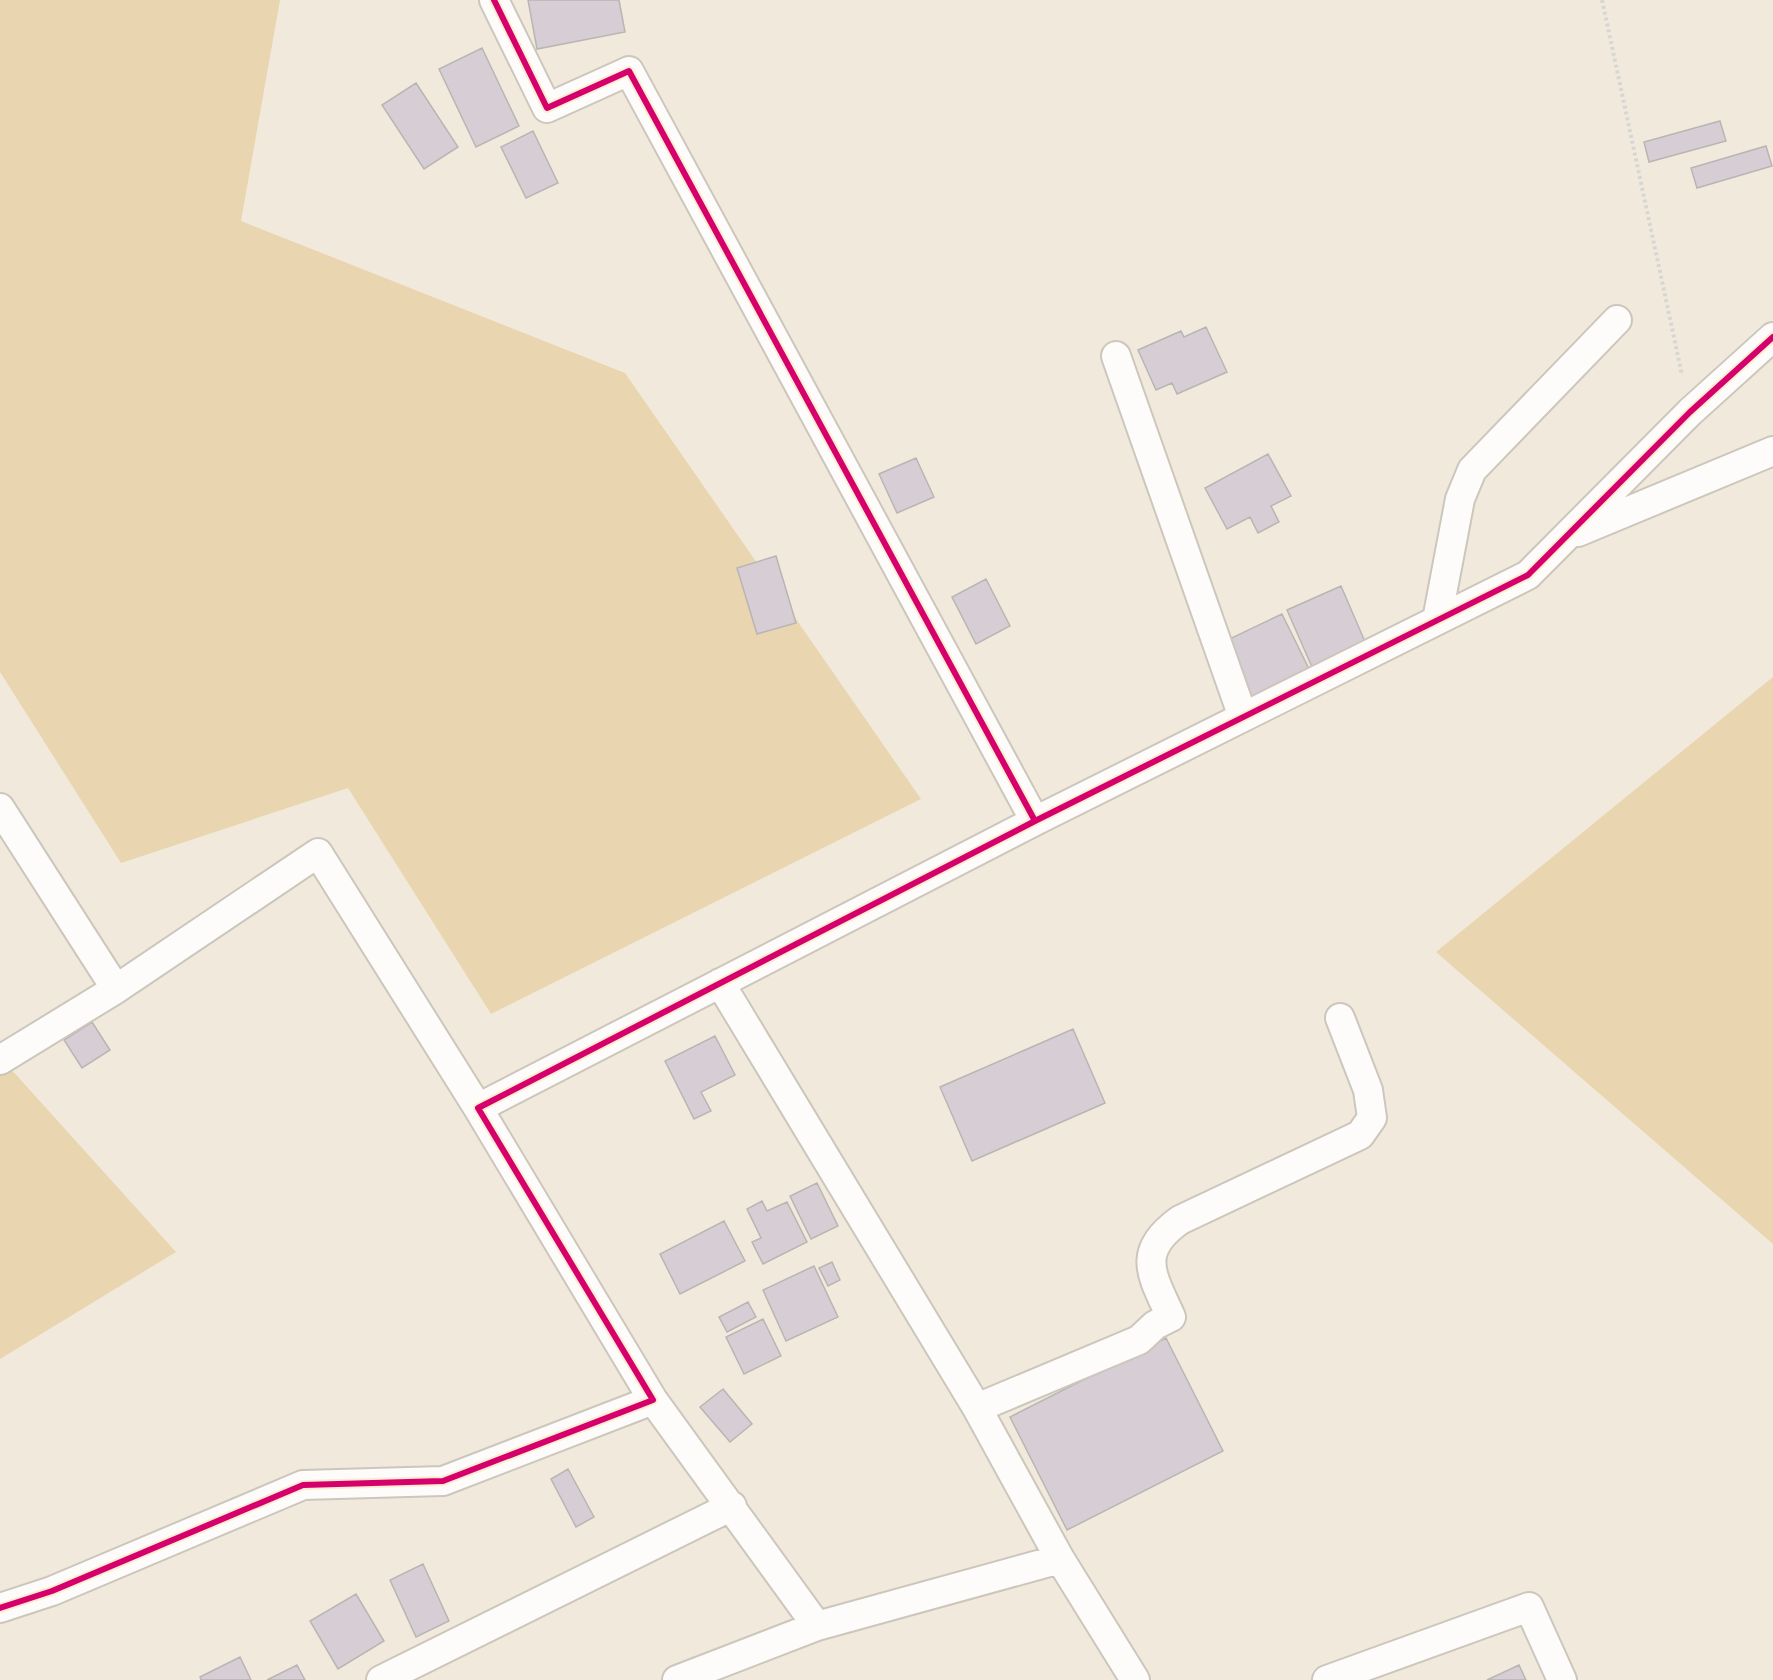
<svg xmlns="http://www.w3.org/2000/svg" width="1773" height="1680" viewBox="0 0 1773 1680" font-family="Overpass,sans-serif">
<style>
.green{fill:#e9d5af}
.building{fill:#d7cdd5;stroke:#b9b5b3;stroke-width:1.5}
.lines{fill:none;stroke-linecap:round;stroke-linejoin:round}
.minor-casing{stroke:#ccc6bc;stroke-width:32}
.path{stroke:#d8d6d3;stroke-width:4;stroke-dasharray:3 3;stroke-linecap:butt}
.minor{stroke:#fdfcfa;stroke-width:28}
.cycleway-casing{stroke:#faedd3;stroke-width:10}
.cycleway{stroke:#d6006c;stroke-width:6}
</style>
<rect width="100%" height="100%" fill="#f1eadc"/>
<path class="green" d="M0 0H280L241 221 625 373 921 799 491 1014 348 788 121 863 0 672Z
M1773 677V1244L1436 952Z
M0 1057 176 1252 0 1359Z"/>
<path class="building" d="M528 0H619L625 32 537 49Z
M482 48 519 126 476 147 439 69Z
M416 83 458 147 424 169 382 105Z
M1720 121 1726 141 1649 162 1644 142Z
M533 131 558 183 526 198 501 147Z
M1766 146 1772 166 1697 188 1691 168Z
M1206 327 1227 372 1177 394 1172 383 1156 390 1138 350 1181 331 1184 337Z
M1268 454 1291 496 1271 506 1279 522 1258 533 1250 517 1227 529 1205 488Z
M916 458 934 497 897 513 879 474Z
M776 556 796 623 757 634 737 568Z
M986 579 1010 626 976 644 952 597Z
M1341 586 1366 644 1312 667 1287 610Z
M1282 614 1310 671 1251 699 1223 642Z
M92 1022 110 1050 82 1068 64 1040Z
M1073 1029 1105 1103 972 1161 940 1087Z
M715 1036 735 1075 701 1092 711 1111 694 1119 665 1061Z
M817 1183 838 1226 811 1239 790 1196Z
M762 1201 767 1211 787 1202 807 1242 763 1264 752 1242 761 1238 747 1209Z
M724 1221 745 1261 680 1294 660 1254Z
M832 1262 840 1280 828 1286 819 1268Z
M814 1266 838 1317 786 1341 763 1290Z
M748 1302 756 1317 727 1332 719 1317Z
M763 1319 781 1356 744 1374 726 1337Z
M1166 1338 1223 1451 1067 1530 1010 1417Z
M723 1389 752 1424 730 1442 700 1407Z
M568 1469 594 1517 576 1527 551 1479Z
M423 1564 449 1621 416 1637 390 1580Z
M356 1594 384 1641 338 1669 310 1621Z
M240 1657 251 1680H201L200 1677Z
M297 1665 305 1680H267Z
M1519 1665 1526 1680H1487Z"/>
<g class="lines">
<g class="minor-casing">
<path id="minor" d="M1116 356 1243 717
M1578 532 1773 451
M1437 620 1460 499 1472 470 1617 320
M0 808 116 989 318 853 478 1108
M1035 821 1528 575 1690 412 1773 337
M720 983 977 1408 1060 1559
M0 1060 116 989
M653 1400 817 1626 1060 1559 1135 1680
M977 1408 1139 1340 1155 1325 1171 1317C1152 1275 1135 1252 1180 1220L1360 1135 1372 1118 1368 1090 1340 1018
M0 1608 52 1591 303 1485 443 1481 653 1400 478 1108 1035 821 629 71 547 108 494 0
M381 1680 732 1506
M677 1680 817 1626
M1327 1680 1529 1607 1562 1680"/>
</g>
<path class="path" d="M1602 0 1682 375"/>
<use href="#minor" class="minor"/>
<g class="cycleway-casing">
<path id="cycleway" d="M1035 821 1528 575 1690 412 1773 337
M0 1608 52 1591 303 1485 443 1481 653 1400 478 1108 1035 821 629 71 547 108 494 0"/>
</g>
<use href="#cycleway" class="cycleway"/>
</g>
</svg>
